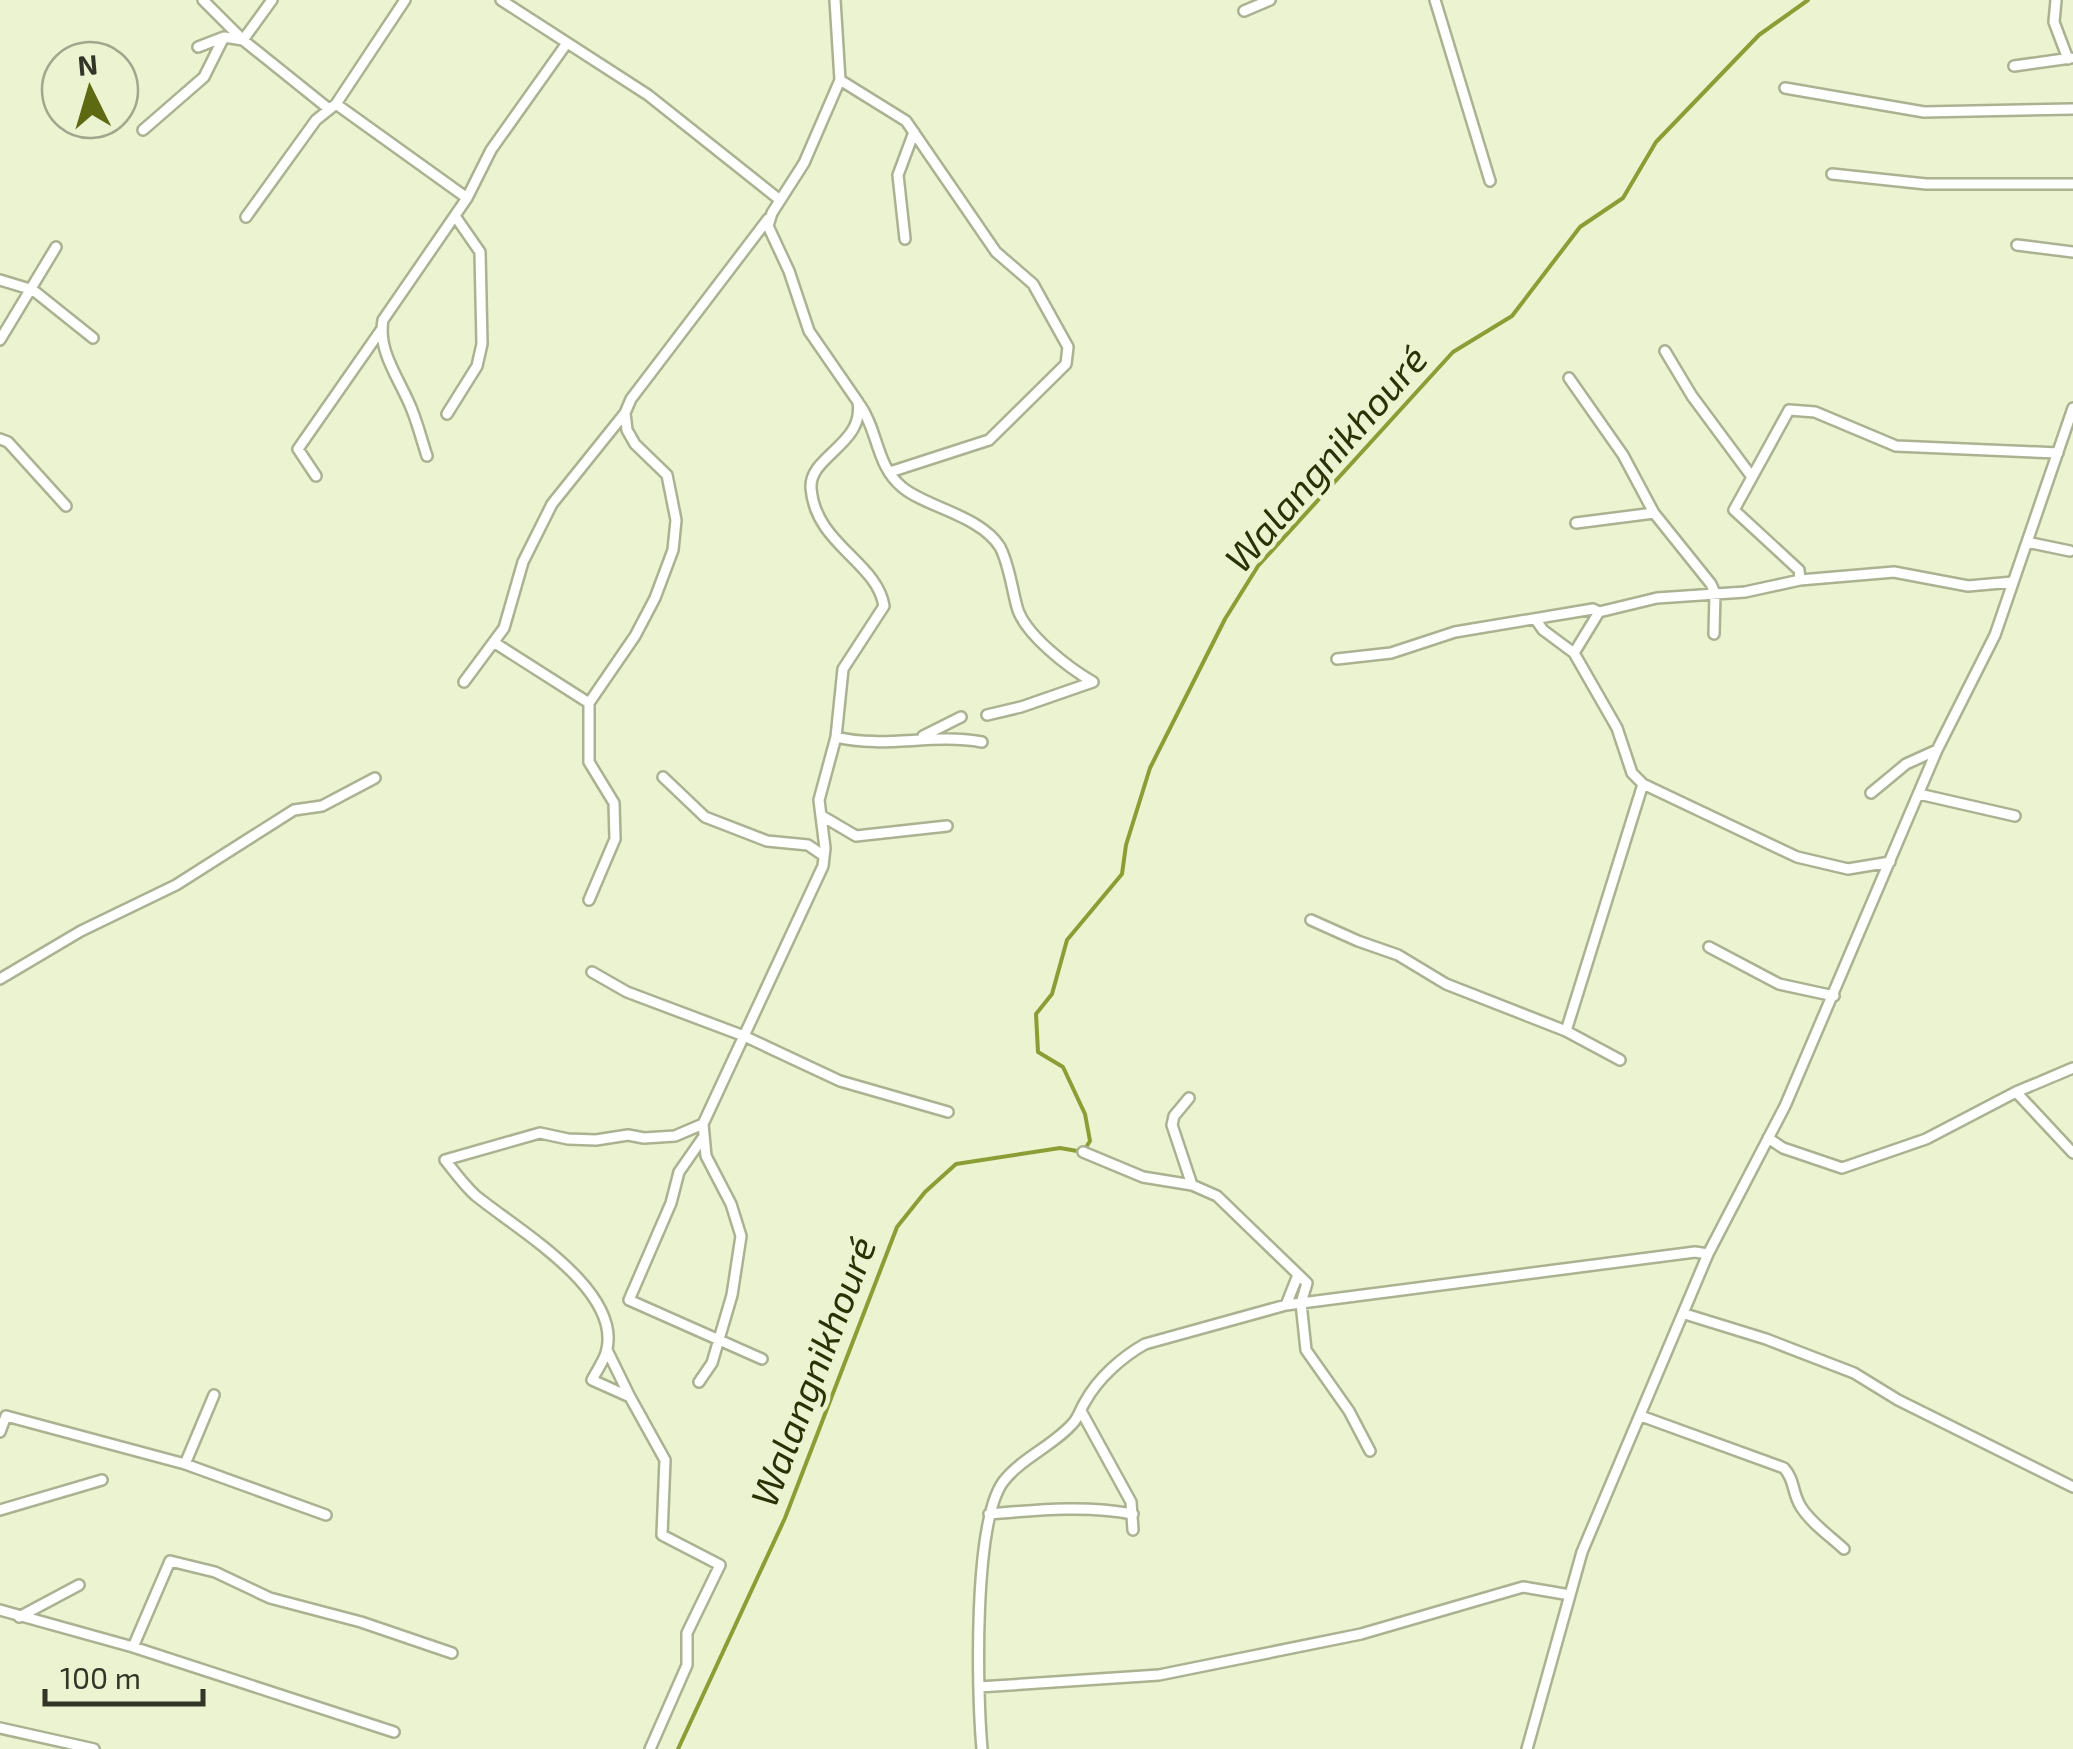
<svg xmlns="http://www.w3.org/2000/svg" width="2073" height="1749" viewBox="0 0 2073 1749" font-family="'Exo 2',sans-serif">
<style>
.lines{fill:none;stroke-linecap:round;stroke-linejoin:round}
.stream{stroke:#8d9d35;stroke-width:4}
.street-casing{stroke:#aab291;stroke-width:14}
.street{stroke:#fff;stroke-width:9}
.labels{text-anchor:middle;dominant-baseline:central;stroke-width:9;stroke-linejoin:round;paint-order:stroke}
.water-label{font-size:38px;font-style:italic;fill:#2a3104;stroke:#ebf3d1}
</style>
<rect width="100%" height="100%" fill="#ebf3d1"/>
<g class="lines">
<path class="stream" d="M678 1749 785 1518 897 1227 925 1192 956 1164 1060 1148 1083 1152 1090 1141 1085 1114 1063 1067 1038 1052 1036 1014 1052 994 1067 940 1122 874 1126 845 1150 768 1225 619 1258 566 1453 352 1512 316 1580 227 1623 198 1656 142 1759 35 1808 0"/>
<g class="street-casing">
<path id="street" d="M203 0 243 40 272 0
M501 0 648 95 780 200
M1435 0 1490 181
M2056 0 2054 22 2068 59
M1244 11 1270 0
M198 47 224 37 243 40 329 109
M2014 66 2071 58
M840 80 906 121 996 252 1033 284 1068 347 1066 364 989 440 890 472
M1785 88 1924 112 2073 109
M336 104 467 198
M143 130 204 77 224 37
M1832 174 1926 184H2073
M246 217 316 120 336 104 405 0
M905 239 898 175 914 132
M2017 245 2073 252
M0 280 33 290 93 338
M0 340 56 247
M1665 351 1692 396 1752 477
M1569 378 1623 455 1654 513 1711 584 1715 593 1714 634
M860 405C878 430 876 466 902 487 925 507 980 515 1000 547 1009 564 1012 589 1017 607 1024 634 1069 668 1093 682
M447 414 477 366 482 344 480 252 455 216
M0 439 8 442 66 506
M427 456C422 441 418 425 412 410 401 381 377 352 383 320L467 198 491 150 567 43
M316 476 298 449 381 330
M1576 523 1654 513
M2027 542 2070 551
M1800 580 1799 570 1734 510 1789 410 1815 412 1896 446 2058 453
M1536 620 1543 630 1574 653 1617 728 1632 773 1643 784 1566 1031
M495 643 589 703
M1574 653 1599 612
M1337 659 1391 653 1455 632 1593 609 1599 612 1657 598 1745 592 1800 580 1894 572 1968 586 2013 582
M464 682 504 628 523 562 552 504 625 413
M987 715 1021 707 1093 682
M923 736 961 717
M836 737C885 749 931 733 982 742
M663 777 705 817 767 841 808 845 824 856
M1643 784 1797 857 1848 869 1890 862
M1871 793 1906 764 1937 750
M1919 794 2015 816
M822 816 856 836 947 826
M589 900 615 839 614 803 589 762V703L635 636 655 598 673 550 676 520 667 475 635 444 627 430 625 413 631 399 768 219
M1311 920 1358 941 1398 955 1446 984 1566 1031 1620 1060
M1709 947 1779 984 1834 996
M592 972 627 992 744 1036 840 1081 948 1112
M0 979 81 931 176 885 294 810 322 806 375 778
M2016 1092 2073 1153
M1189 1098 1174 1116 1172 1125 1192 1185
M1768 1138 1783 1148 1842 1168 1926 1139 2016 1092 2073 1068
M702 1139 679 1172 671 1203 629 1300 762 1359
M1083 1152 1143 1177 1192 1185 1217 1196 1307 1283 1301 1303 1306 1350 1349 1411 1370 1451
M1286 1305 1298 1275
M1685 1314 1766 1339 1854 1373 1898 1400 2073 1487
M607 1350 630 1397
M699 1382 712 1363 732 1295 741 1236 731 1204 706 1156 703 1124 823 866 825 848 819 800 836 737 843 669 884 606C877 562 815 544 811 488 809 456 865 444 858 402L809 331 789 271 768 226 772 213 804 163 840 80 835 0
M1081 1411 1131 1502 1133 1530
M1641 1416 1784 1468C1795 1480 1792 1493 1801 1507 1811 1523 1830 1536 1844 1549
M0 1432 6 1416 185 1464 326 1515
M185 1464 214 1395
M0 1510 102 1480
M989 1514C1037 1510 1086 1505 1133 1514
M0 1610 133 1647 394 1732
M19 1617 79 1585
M133 1647 170 1561 215 1572 270 1598 361 1622 452 1653
M979 1687 1159 1675 1361 1634 1523 1587 1570 1595
M0 1728 94 1749
M650 1749 687 1665V1633L720 1565 662 1535 665 1460 630 1397 592 1380C596 1372 603 1362 606 1353 625 1290 513 1227 475 1195 464 1185 454 1171 445 1160L540 1133 568 1139 596 1140 628 1135 644 1138 675 1136 703 1124
M982 1749C977 1694 973 1524 1003 1482 1021 1458 1055 1445 1074 1422 1079 1416 1081 1408 1085 1402 1098 1378 1122 1357 1145 1344L1286 1305 1695 1252 1708 1254
M1527 1749 1582 1552 1708 1254 1785 1106 1937 750 1995 635 2073 408"/>
</g>
<use href="#street" class="street"/>
</g>
<g class="labels">
<g class="water-label">
<text transform="translate(1325 458) rotate(-49)">Walangnikhouré</text>
<text transform="translate(812 1371) rotate(-69)">Walangnikhouré</text>
</g>
</g>
<g transform="translate(90 90) rotate(355)"><circle r="48" fill="#ebf3d1" stroke="#a1a78d" stroke-width="2.5"/>
<path d="M0-8L18 38L0 25L-18 38Z" fill="#5e6a12"/>
<text y="-15" font-size="28" font-weight="bold" text-anchor="middle" fill="#323528">N</text>
</g>
<path d="M45 1689v15h158v-15" fill="none" stroke="#323528" stroke-width="5"/>
<text x="60" y="1689" font-size="30" fill="#323528" stroke="#ebf3d1" stroke-width="8" paint-order="stroke">100 m</text>
</svg>
